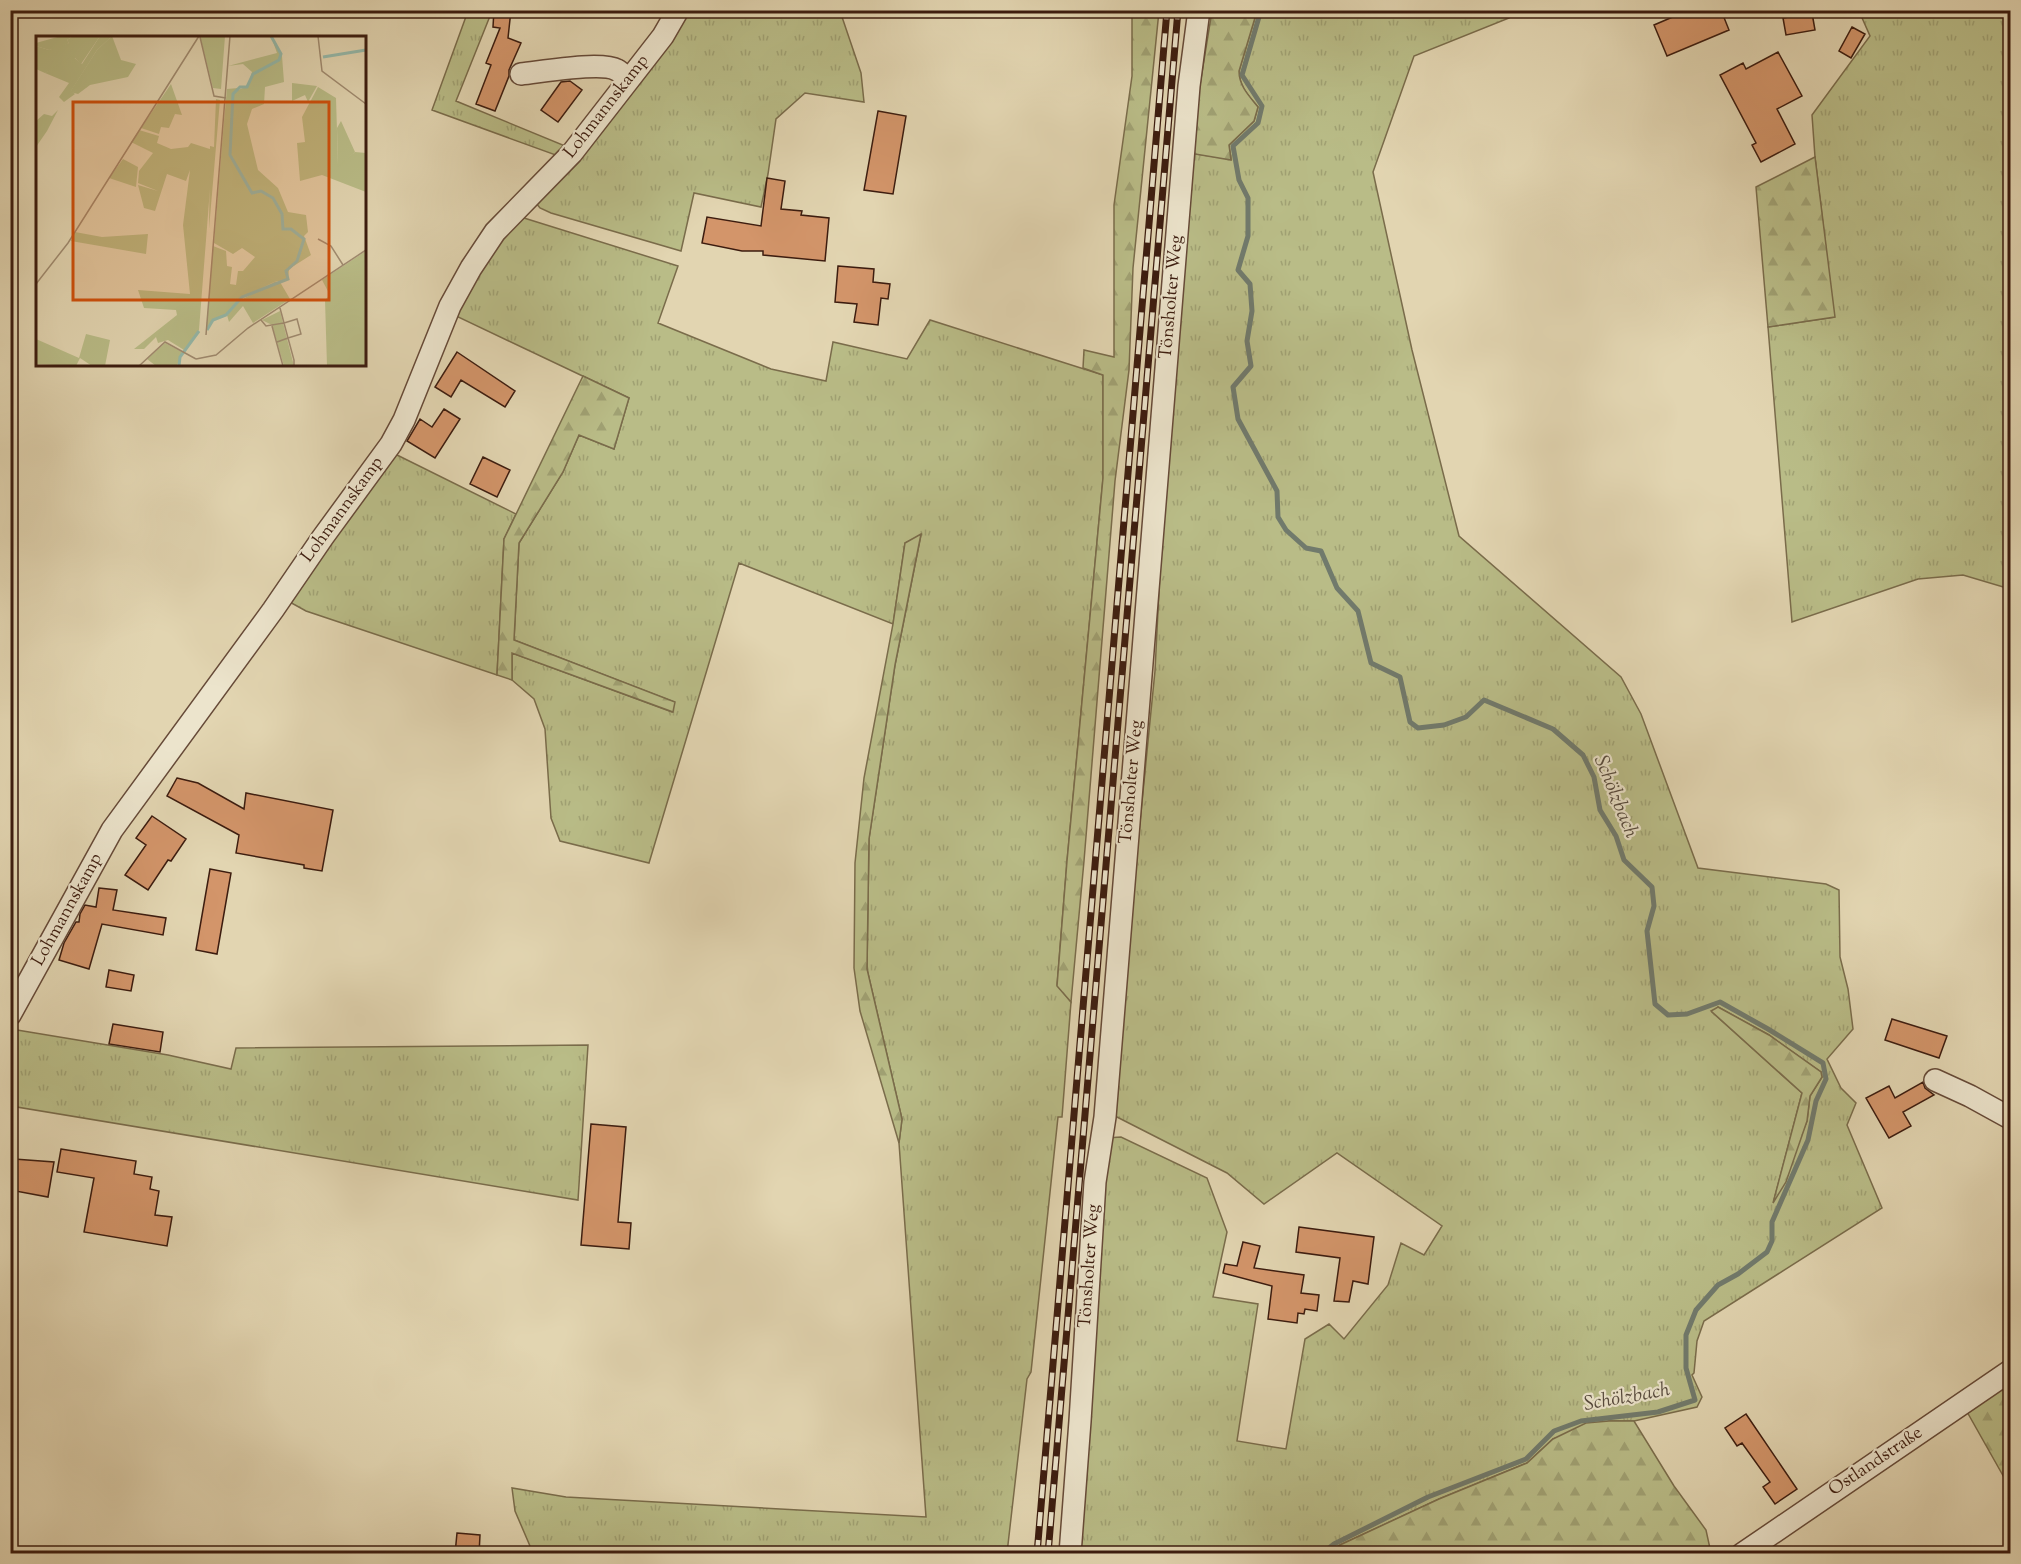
<svg xmlns="http://www.w3.org/2000/svg" width="2021" height="1564" viewBox="0 0 2021 1564" font-family="'Sorts Mill Goudy',serif">
<style>
.grass{fill:url(#grass-tufts);stroke:#7a6c4b;stroke-width:1.5;fill-rule:evenodd}
.forest{fill:url(#forest-firs);stroke:#7a6c4b;stroke-width:1.5}
.lines{fill:none;stroke-linecap:round;stroke-linejoin:round}
.stream{stroke:#717a6c;stroke-width:5}
.building{fill:#d3956a;stroke:#3c1c0f;stroke-width:1.5}
.minor-casing{stroke:#664a38;stroke-width:24}
.minor{stroke:#ece4cc;stroke-width:21}
.rail-casing{stroke:#3c1c0f;stroke-width:7}
.rail{stroke:#ece4cc;stroke-width:4.5;stroke-dasharray:14;stroke-linecap:butt}
.labels{text-anchor:middle;dominant-baseline:central;stroke-width:4.5;stroke-linejoin:round;paint-order:stroke}
.street-label{font-size:18px;fill:#3c1c0f;stroke:#ece4cc}
.water-label{font-size:20px;font-style:italic;fill:#574b3e;stroke:#ece4cc}
.inset-river{fill:none;stroke:#95b9aa;stroke-width:3}
.inset-road{fill:none;stroke:#a08b70;stroke-width:1.5}
.view{fill:#ce500c;fill-opacity:0.15;stroke:#ce500c;stroke-width:3}
.inset-edge{fill:none;stroke:#3c1c0f;stroke-width:3}
</style>
<defs>
<pattern id="grass-tufts" width="24" height="20" patternUnits="userSpaceOnUse" patternTransform="scale(1.5)"><rect width="24" height="20" fill="#b9bc87"/><path d="M3 7l-1-3M5 7V3M7 7l1-3M15 17l-1-3M17 17v-4M19 17l1-3" fill="none" stroke="#a0a173"/></pattern>
<pattern id="forest-firs" width="22" height="20" patternUnits="userSpaceOnUse" patternTransform="scale(1.5)"><rect width="22" height="20" fill="#b9bc87"/><path d="M5 1l3.5 6h-7zM16 11l3.5 6h-7z" fill="#a0a173"/></pattern>
</defs>
<rect width="100%" height="100%" fill="#e2d5b1"/>
<filter id="stains"><feTurbulence type="fractalNoise" baseFrequency=".00333" numOctaves="4"/><feColorMatrix values="0 0 0 0 .2 0 0 0 0 .09 0 0 0 0 .02 0 0 0 .5 -.17"/></filter>
<radialGradient id="worn" r=".72"><stop offset=".6" stop-color="#630" stop-opacity="0"/><stop offset="1" stop-color="#630" stop-opacity=".3"/></radialGradient>
<path class="grass" d="M468 11H492L456 101 570 148 561 157 432 110Z
M684 11H840L861 73 864 102 805 93 776 119 768 174 761 207 694 193 681 251 551 213 540 208 536 203Z
M1257 11H1509V18L1414 56 1373 172 1412 350 1459 536 1621 677 1641 714 1698 868 1826 884 1839 890 1840 957 1848 989 1853 1029 1827 1059 1841 1088 1856 1103 1847 1125 1882 1208 1704 1321 1697 1341 1694 1373 1692 1375 1702 1397 1697 1407 1634 1421H1609L1553 1439 1527 1463 1439 1499 1340 1545 1328 1553 1077 1554 1106 1138 1121 1137 1207 1178 1227 1232 1213 1297 1258 1304 1237 1441 1286 1449 1305 1339 1329 1324 1344 1339 1388 1285 1401 1243 1424 1255 1442 1226 1337 1153 1264 1204 1227 1173 1111 1114 1155 671 1162 530 1189 153 1231 159 1229 145 1254 121 1258 107C1249 96 1239 86 1239 71ZM1718 1007 1769 1035 1821 1072 1822 1077 1810 1096 1807 1121 1774 1200 1802 1093 1712 1012Z
M1859 11H2010V589L1963 575 1918 579 1792 622 1768 327 1834 317 1815 157 1812 115 1870 36Z
M524 218 678 266 658 323 771 369 826 381 833 342 907 359 930 320 1103 375V478L1067 861 1057 985 1071 1002 1062 1117H1058L1031 1372 1027 1379 1007 1553H533L515 1511 512 1488 566 1497 926 1517 899 1143 902 1119 867 969 869 839 895 665 921 535 905 543 893 624 739 563 649 863 560 841 551 818 545 729 534 699 512 680V653L672 712 674 702 514 640 519 543 563 472 579 435 614 449 629 398 456 316C473 277 487 243 524 218Z
M391 452 516 514 504 539 497 675 306 611 286 600Z
M11 1029 168 1055 231 1069 236 1048 588 1045 578 1200 11 1106Z"/>
<path class="forest" d="M1132 11H1159L1133 268 1129 370 1115 481 1084 861 1071 1002 1057 986 1067 861 1103 478V375L1083 368 1084 350 1114 357V205L1132 76Z
M1212 11H1257L1239 71C1239 86 1249 96 1258 107L1254 121 1229 145 1231 160 1189 153Z
M1815 157 1835 317 1768 327 1756 187Z
M583 376 629 398 614 449 579 435 563 472 519 543 514 640 675 702 673 712 512 653V680L497 675 504 539Z
M921 534 895 665 869 839 867 969 902 1119 899 1143 860 1011 854 968 855 863 864 778 893 624 905 543Z
M1718 1007 1769 1035 1821 1072 1822 1077 1810 1096 1807 1121 1786 1182 1773 1203 1802 1093 1711 1011Z
M2010 1380V1488L1966 1410Z
M1609 1421H1634L1674 1486 1706 1530 1711 1553H1328L1340 1545 1439 1499 1527 1463 1553 1439 1586 1423Z"/>
<g class="lines">
<path class="stream" d="M1261 10 1242 75 1262 106 1258 123 1233 146 1239 180 1248 198V236L1238 270 1250 284 1252 311 1247 341 1251 366 1233 387 1238 419 1277 491 1278 517 1286 530 1306 548 1321 551 1337 588 1358 611 1371 663 1400 677 1410 722 1418 728 1444 725 1466 717 1484 700 1553 729 1583 755 1594 777 1600 810 1616 836 1624 860 1652 887 1654 906 1647 931 1655 1004 1668 1015 1687 1014 1720 1002 1768 1029 1823 1063 1826 1079 1816 1101 1808 1140 1772 1222V1241L1767 1252 1738 1274 1718 1285 1696 1310 1686 1335V1368L1695 1400 1658 1412 1581 1421 1554 1431 1526 1459 1428 1497 1334 1544 1322 1554"/>
</g>
<path class="building" d="M494 10H511L508 38 521 43 509 70V76L495 111 476 104 491 65 486 63 500 28 493 27Z
M1689 10H1721L1729 30 1667 56 1654 25Z
M1812 13 1815 30 1786 35 1783 18Z
M1852 27 1865 34 1851 58 1839 51Z
M1778 52 1802 96 1777 109 1795 144 1761 162 1752 145 1756 143 1720 75 1743 63 1746 69Z
M570 81 582 90 558 122 541 110 561 82Z
M878 111 906 116 893 194 864 190Z
M767 178 785 181 781 209 802 211 801 215 829 218 825 261 763 255V251H742L702 243 707 217 761 226Z
M838 266 874 269 873 282 890 284 888 299 881 298 878 325 854 322 857 304 835 302Z
M457 352 515 391 505 407 461 380 451 397 435 387Z
M444 409 460 419 435 458 407 441 420 419 432 427Z
M483 457 510 470 497 497 470 484Z
M177 778 198 783 244 809 246 793 333 810 322 871 304 868V865L236 853 239 835 167 796Z
M152 816 186 839 171 861 168 860 148 890 125 875 146 845 136 838Z
M210 869 231 873 217 954 196 950Z
M99 888 117 890 113 910 166 918 163 935 102 924 89 969 59 960 64 943 76 922H79L80 914 85 905 96 907Z
M109 970 134 975 131 991 106 987Z
M1892 1019 1947 1036 1939 1058 1885 1040Z
M113 1024 163 1032 160 1052 109 1044Z
M1923 1082 1925 1088 1934 1095 1903 1112 1911 1126 1889 1138 1866 1098 1889 1086 1895 1098Z
M591 1124 626 1127 618 1222 631 1223 629 1249 581 1245Z
M61 1149 136 1161 134 1174 152 1177 150 1189 159 1191 155 1215 172 1217 167 1246 84 1232 94 1178 57 1172Z
M14 1159 54 1162 48 1197 10 1190Z
M1299 1227 1374 1237 1368 1284 1353 1281 1349 1302 1334 1301 1340 1258 1296 1252Z
M1243 1242 1260 1246 1254 1268 1304 1275 1301 1293 1319 1295 1317 1311 1305 1309 1304 1314 1298 1313 1297 1323 1268 1319 1272 1286 1223 1273 1225 1264 1237 1266Z
M1746 1414 1797 1489 1775 1504 1763 1487 1770 1482 1742 1443 1737 1446 1725 1428Z
M457 1533 480 1535 479 1554H455Z"/>
<g class="lines">
<g class="minor-casing">
<path id="minor" d="M521 74C541 72 601 61 617 70 621 72 625 77 628 80
M10 1015 112 830 273 610 323 537 391 444 404 420 450 306 471 268 495 232 572 153 663 36 678 10
M1935 1080 1970 1096 2010 1118
M1070 1554 1080 1421 1095 1182 1105 1117 1189 86 1199 10
M1742 1554 2010 1371"/>
</g>
<use href="#minor" class="minor"/>
<g class="rail-casing">
<path id="rail" d="M1037 1554 1167 10
M1048 1554 1178 10"/>
</g>
<use href="#rail" class="rail"/>
</g>
<g class="labels">
<g class="street-label">
<text transform="translate(607 107) rotate(-52)">Lohmannskamp</text>
<text transform="translate(1172 297) rotate(-85)">Tönsholter Weg</text>
<text transform="translate(343 510) rotate(-54)">Lohmannskamp</text>
<text transform="translate(1132 782) rotate(-85)">Tönsholter Weg</text>
<text transform="translate(68 910) rotate(-61)">Lohmannskamp</text>
<text transform="translate(1090 1266) rotate(-86)">Tönsholter Weg</text>
<text transform="translate(1876 1462) rotate(-34)">Ostlandstraße</text>
</g>
<g class="water-label">
<text transform="translate(1615 797) rotate(68)">Schölzbach</text>
<text transform="translate(1627 1398) rotate(-10)">Schölzbach</text>
</g>
</g>
<g transform="translate(36 36)">
<rect width="330" height="330" fill="#e2d5b1"/>
<path d="M37 0H64L45 28 39 22 9 37 0 33V10L13 14 33 7 31 4ZM76 0 85 24 100 28 92 41 54 49 42 58 34 56 61 14ZM164 0H189L185 53 177 52ZM235 0 246 20 248 46 229 51 228 68 216 73 211 88 222 134 242 152 252 176 270 179 272 196 268 200 275 219 253 233 252 244 238 246 207 262 190 280 178 284 170 296 177 210 190 215 191 230 196 231 194 248 200 249 202 235H207L219 221 206 212 197 218 178 207 188 85 196 81 197 56 212 50 216 36 207 28 192 30 241 17ZM256 47 281 50 272 66 269 59 256 65ZM135 48 146 79 139 78 133 92 125 91 123 98 105 92ZM282 51 300 62 302 129 319 116 330 117V156L286 139 264 145 261 107 269 106 266 81ZM103 94 123 100 121 107 135 113 152 111 155 107 177 114 163 294 148 314 132 304 122 307 120 301 108 313H98L141 279 140 274 108 272 102 254 154 258 147 189 154 134 150 145 131 138 119 175 108 172 102 149 122 155 102 147 103 135 117 117 95 106ZM87 123 102 131 100 151 73 142ZM39 196 66 201 112 198 110 218 35 205ZM244 275 258 330H248L236 289 226 284ZM50 298 74 304 69 330H56L44 322 40 330 0 328V303L43 322ZM129 307 146 316 141 330H120L111 323Z" fill="#b9bc87"/>
<path d="M25 0H37L31 4 33 7 23 12 13 14 0 10V7ZM64 0 75 1 61 14 35 55 39 58 28 66 23 61 33 47 9 37 36 20 46 28ZM202 52 197 58 196 81 193 86 188 85 191 53ZM180 63 184 64 173 193 174 110 178 111ZM22 74 11 95 0 111V85L8 78 16 80ZM305 85 319 116 302 131 301 92ZM330 215V330H291L289 264 294 259 286 244ZM238 246H244L254 263 217 287 207 270 193 286 191 279 203 265Z" fill="#b9bc87"/>
<path class="inset-river" d="M287 21 330 14M171 294 177 284 190 279 206 261 252 243 250 235 261 225 268 203 255 193H247L246 178 237 162 225 155 216 157 194 119 197 58 204 51H211L217 38 243 24 245 18 235 0M143 330 144 321 163 295"/>
<path class="inset-road" d="M282 0 286 35 330 68M164 1 178 60 190 62M282 203 295 210 307 229M0 248 32 207 163 0M225 284 230 290 248 287 244 272M236 290 247 330M170 299 194 0M241 306 252 302 265 298 261 283 248 287 252 302 258 324V330M160 323 180 319 212 292 330 214M103 330 129 306 160 323"/>
<path class="view" d="M37 66H293V264H37Z"/>
<rect width="330" height="330" class="inset-edge"/>
</g>
<rect width="2021" height="1564" fill="none" stroke="#e2d5b1" stroke-width="36"/>
<rect x="12" y="12" width="1997" height="1540" fill="none" stroke="#3c1c0f" stroke-width="3"/>
<rect x="18" y="18" width="1985" height="1528" fill="none" stroke="#3c1c0f" stroke-width="1.5"/>
<rect width="100%" height="100%" filter="url(#stains)"/>
<rect width="100%" height="100%" fill="url(#worn)"/>
</svg>
